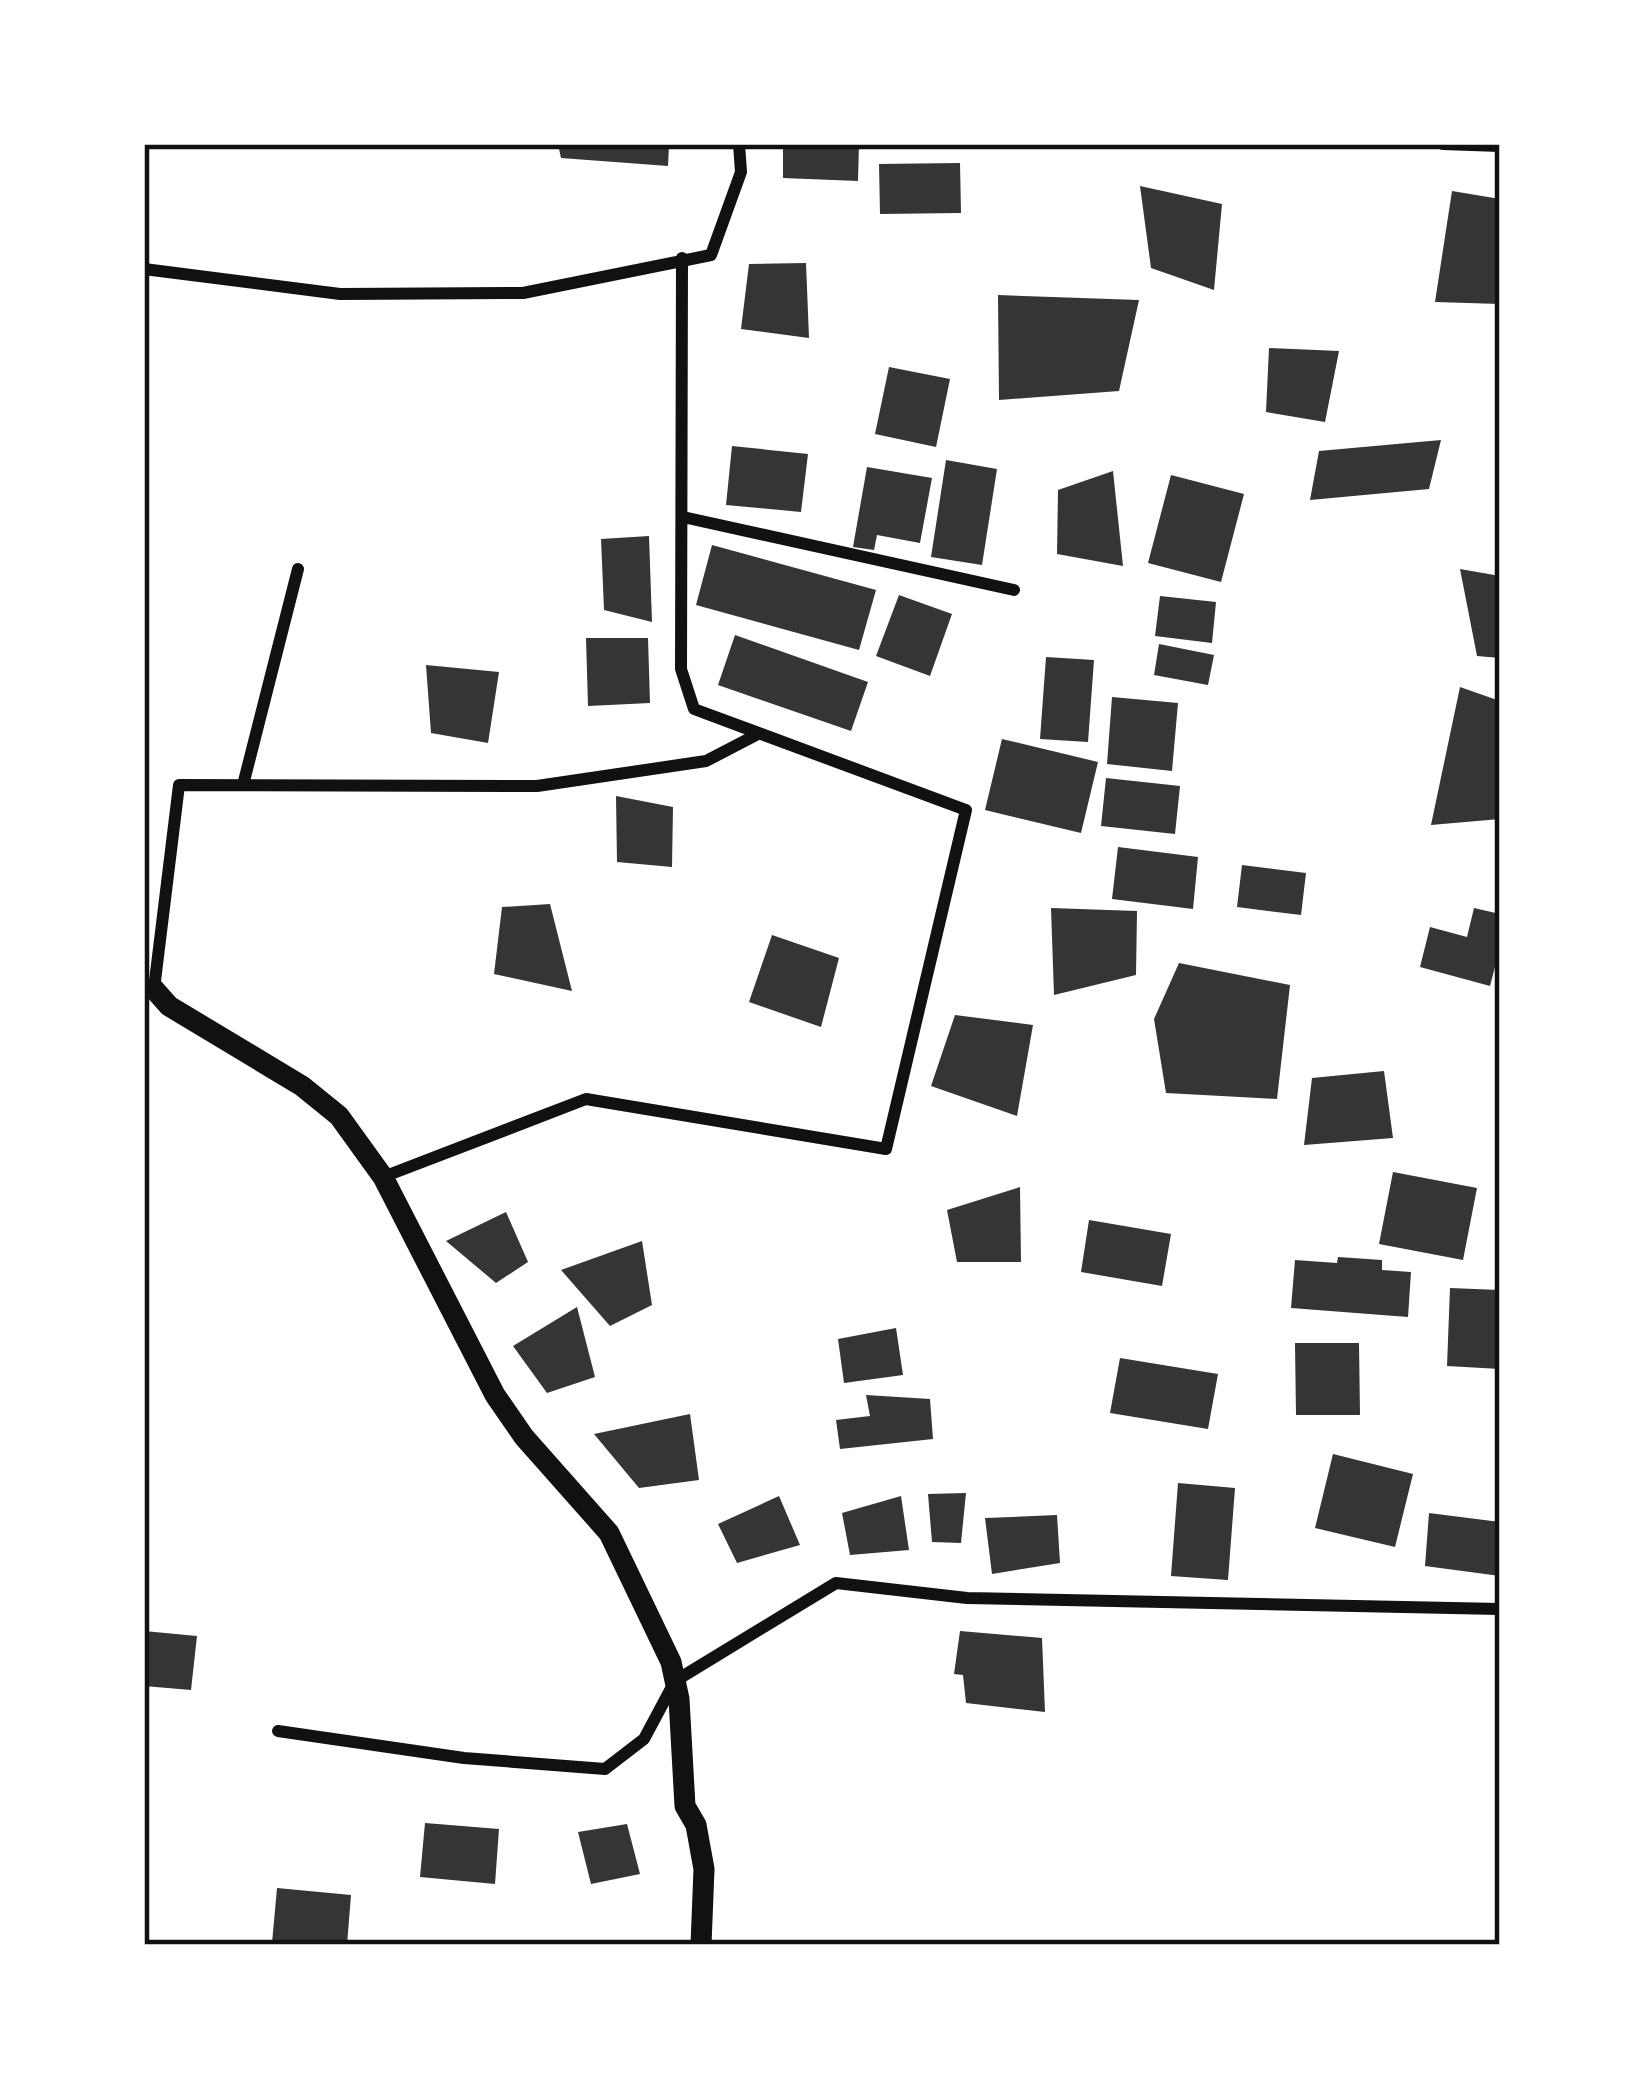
<svg xmlns="http://www.w3.org/2000/svg" width="1644" height="2089" viewBox="0 0 1644 2089" font-family="'Source Sans 3',sans-serif">
  <style>
    .building { fill: #353535 }
    .lines { fill: none; stroke-linecap: round; stroke-linejoin: round }
    .minor { stroke: #111; stroke-width: 12 }
    .tertiary { stroke: #111; stroke-width: 21 }
    .neatline { fill: none; stroke: #111; stroke-width: 4.5 }
  </style>
  <rect width="100%" height="100%" fill="#fff"/>
  <path class="building" d="M 558,144 L 669,144 L 668,166 L 561,158 Z
    M 783,144 L 859,144 L 858,181 L 783,178 Z
    M 960,163 L 961,213 L 880,214 L 879,164 Z
    M 1140,186 L 1222,204 L 1214,290 L 1151,268 Z
    M 1452,191 L 1500,199 L 1500,304 L 1435,302 Z
    M 806,263 L 809,338 L 741,329 L 749,264 Z
    M 998,295 L 1139,300 L 1119,391 L 999,400 Z
    M 1269,348 L 1339,351 L 1325,422 L 1266,412 Z
    M 889,367 L 950,379 L 936,447 L 875,434 Z
    M 1441,440 L 1429,489 L 1310,500 L 1319,451 Z
    M 732,446 L 808,454 L 801,512 L 726,505 Z
    M 946,460 L 997,469 L 982,565 L 931,557 Z
    M 867,467 L 932,478 L 920,543 L 877,535 L 874,550 L 853,547 Z
    M 1113,471 L 1123,566 L 1057,554 L 1058,490 Z
    M 1171,475 L 1244,494 L 1221,582 L 1148,563 Z
    M 649,536 L 652,622 L 604,610 L 601,539 Z
    M 712,545 L 876,590 L 859,650 L 696,605 Z
    M 1460,569 L 1500,576 L 1500,658 L 1477,656 Z
    M 899,595 L 952,614 L 930,676 L 876,656 Z
    M 1160,596 L 1216,602 L 1212,643 L 1155,636 Z
    M 735,635 L 868,682 L 851,731 L 718,685 Z
    M 586,638 L 648,638 L 650,703 L 588,706 Z
    M 1159,644 L 1214,655 L 1208,685 L 1154,675 Z
    M 1046,657 L 1094,660 L 1088,742 L 1040,739 Z
    M 426,665 L 499,672 L 488,743 L 431,733 Z
    M 1460,687 L 1500,701 L 1500,819 L 1431,825 Z
    M 1112,697 L 1178,703 L 1172,771 L 1107,764 Z
    M 1002,739 L 1098,762 L 1081,833 L 985,810 Z
    M 1106,778 L 1180,786 L 1175,834 L 1101,826 Z
    M 616,796 L 673,807 L 672,867 L 617,862 Z
    M 1118,847 L 1198,857 L 1193,909 L 1112,899 Z
    M 1242,865 L 1306,873 L 1301,915 L 1237,907 Z
    M 550,904 L 572,991 L 494,974 L 502,907 Z
    M 1051,908 L 1137,911 L 1136,975 L 1054,995 Z
    M 1474,908 L 1500,914 L 1500,948 L 1490,986 L 1420,967 L 1430,927 L 1467,937 Z
    M 772,935 L 839,958 L 821,1027 L 749,1002 Z
    M 1179,963 L 1290,985 L 1277,1099 L 1166,1093 L 1154,1019 Z
    M 955,1015 L 1033,1025 L 1017,1116 L 931,1086 Z
    M 1384,1071 L 1393,1138 L 1304,1145 L 1312,1078 Z
    M 1393,1172 L 1477,1188 L 1463,1260 L 1379,1244 Z
    M 1020,1187 L 1021,1262 L 957,1262 L 947,1210 Z
    M 506,1212 L 528,1262 L 496,1283 L 446,1241 Z
    M 1089,1220 L 1171,1234 L 1162,1286 L 1081,1272 Z
    M 642,1241 L 652,1305 L 610,1326 L 561,1270 Z
    M 1338,1257 L 1382,1260 L 1382,1270 L 1411,1272 L 1408,1317 L 1291,1308 L 1295,1260 L 1337,1263 Z
    M 1450,1288 L 1500,1290 L 1500,1369 L 1447,1366 Z
    M 577,1307 L 595,1377 L 547,1393 L 513,1346 Z
    M 896,1328 L 903,1375 L 844,1383 L 838,1339 Z
    M 1295,1343 L 1359,1343 L 1360,1415 L 1296,1415 Z
    M 1120,1358 L 1218,1374 L 1208,1429 L 1110,1413 Z
    M 866,1395 L 930,1399 L 933,1439 L 840,1449 L 836,1420 L 870,1416 Z
    M 690,1414 L 699,1480 L 639,1488 L 594,1434 Z
    M 1333,1454 L 1413,1474 L 1395,1547 L 1315,1528 Z
    M 1178,1483 L 1235,1488 L 1228,1580 L 1171,1576 Z
    M 966,1493 L 961,1543 L 932,1542 L 928,1494 Z
    M 779,1496 L 800,1545 L 737,1563 L 718,1524 Z
    M 901,1496 L 909,1550 L 850,1555 L 842,1513 Z
    M 1429,1513 L 1500,1522 L 1500,1576 L 1425,1566 Z
    M 1057,1515 L 1060,1563 L 992,1574 L 985,1518 Z
    M 144,1631 L 197,1636 L 191,1690 L 144,1686 Z
    M 960,1631 L 1042,1638 L 1045,1712 L 966,1703 L 963,1675 L 954,1674 Z
    M 425,1823 L 499,1829 L 495,1884 L 420,1877 Z
    M 627,1824 L 640,1874 L 591,1884 L 578,1832 Z
    M 277,1888 L 351,1895 L 347,1945 L 272,1943 Z"/>
  <g class="lines">
    <path class="minor" d="M 1443,144 L 1500,146
      M 144,269 L 340,294 L 523,293 L 711,255 L 741,172 L 739,144
      M 683,517 L 1014,590
      M 243,785 L 298,569
      M 154,989 L 179,785 L 537,786 L 706,761 L 758,734
      M 383,1177 L 586,1099 L 886,1149 L 966,810 L 694,709 L 681,669 L 682,258
      M 278,1731 L 464,1758 L 605,1769 L 644,1739 L 675,1681 L 836,1583 L 967,1598 L 1500,1609"/>
    <path class="tertiary" d="M 144,989 L 154,989 L 169,1006 L 302,1086 L 339,1116 L 383,1177 L 495,1395 L 524,1437 L 609,1533 L 671,1662 L 679,1699 L 685,1806 L 696,1825 L 704,1869 L 701,1945"/>
  </g>
  <rect width="1644" height="2089" fill="none" stroke="#ffffff" stroke-width="294"/>
  <rect x="147" y="147" width="1350" height="1795" class="neatline"/>
</svg>
